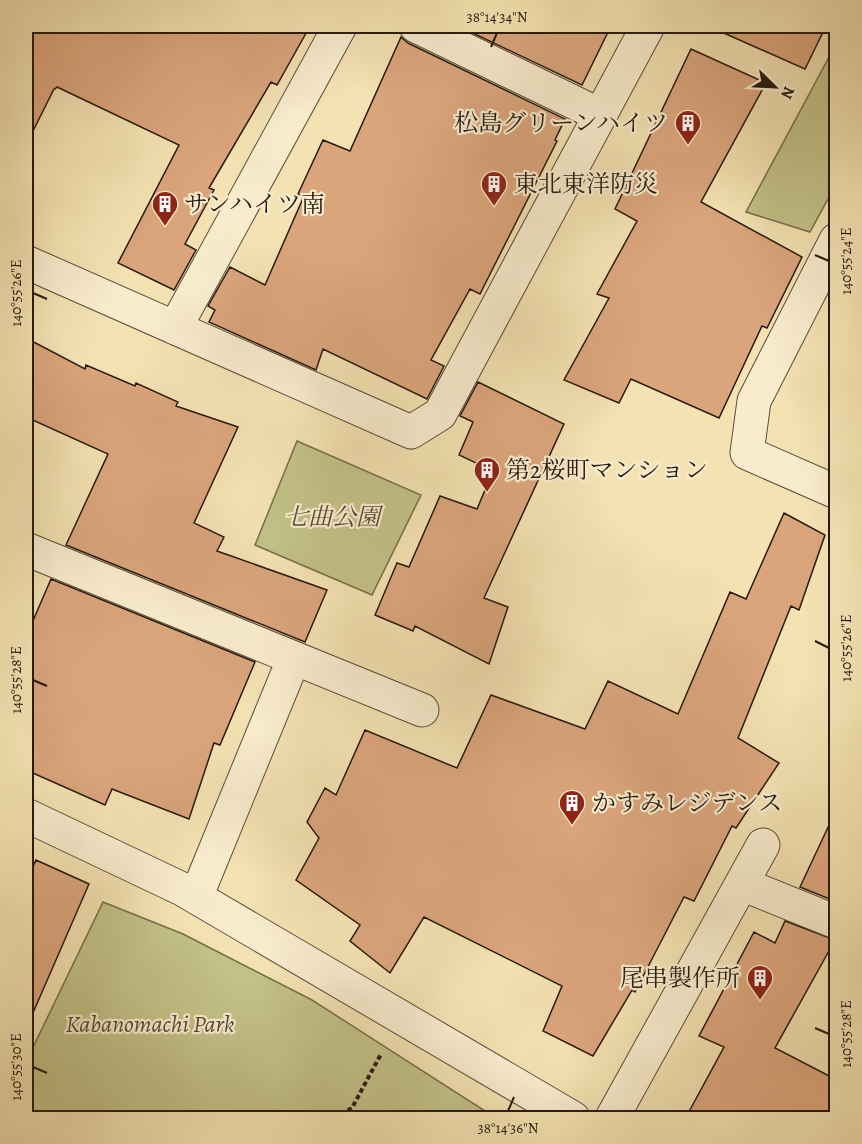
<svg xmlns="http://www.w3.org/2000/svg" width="862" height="1144" viewBox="0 0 862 1144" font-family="Alegreya,'Noto Serif JP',serif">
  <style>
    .green { fill: #c2c187; stroke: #746e4c; stroke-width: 1.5 }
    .building { fill: #dba57c; stroke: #271a11; stroke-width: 1.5 }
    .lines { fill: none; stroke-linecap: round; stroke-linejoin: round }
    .minor-casing { stroke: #5a4c39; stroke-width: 35 }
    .path { stroke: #271a11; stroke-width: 4; stroke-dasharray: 4.5 3; stroke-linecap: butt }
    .minor { stroke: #f8eccd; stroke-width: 33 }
    .ticks { fill: none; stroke: #271a11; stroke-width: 2 }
    .labels { text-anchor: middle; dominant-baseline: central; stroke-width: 4.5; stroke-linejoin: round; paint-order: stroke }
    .poi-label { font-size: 24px; fill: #271a11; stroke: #f8eccd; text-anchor: start }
    .park-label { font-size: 24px; font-style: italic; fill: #564c34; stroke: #f8eccd }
    .neatline { fill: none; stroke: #271a11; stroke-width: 2 }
    .ticks-label { font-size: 15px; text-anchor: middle; fill: #271a11 }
  </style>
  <rect width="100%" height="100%" fill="#f4e2b2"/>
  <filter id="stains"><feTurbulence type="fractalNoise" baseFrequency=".00333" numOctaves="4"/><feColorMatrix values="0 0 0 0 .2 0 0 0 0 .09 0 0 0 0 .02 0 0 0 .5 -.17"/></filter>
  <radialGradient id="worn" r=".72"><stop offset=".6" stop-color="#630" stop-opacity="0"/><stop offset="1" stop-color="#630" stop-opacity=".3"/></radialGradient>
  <path class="green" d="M 836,44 L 836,184 L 810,232 L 746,212 Z
    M 297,441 L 421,495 L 372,595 L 255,545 Z
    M 103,902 L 183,934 L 312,1000 L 496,1118 L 26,1118 L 26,1062 Z"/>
  <path class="building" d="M 26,26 L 310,26 L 277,85 L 271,82 L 209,188 L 214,190 L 185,244 L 196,250 L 174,290 L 118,263 L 179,145 L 57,87 L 55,89 L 54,89 L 26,145 Z
    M 458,26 L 611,26 L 582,85 Z
    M 708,26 L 826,26 L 805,69 Z
    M 401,37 L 408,43 L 565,119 L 555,140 L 557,141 L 480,294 L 470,289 L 431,360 L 444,366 L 427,399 L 323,349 L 316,370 L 209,322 L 215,310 L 208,306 L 230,267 L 265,285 L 304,196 L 298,194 L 323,140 L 350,151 Z
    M 691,49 L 766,83 L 701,202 L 802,257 L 767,328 L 762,326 L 719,418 L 631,379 L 619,403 L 564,380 L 609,298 L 597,294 L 637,221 L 615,209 Z
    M 26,338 L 85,369 L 86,365 L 135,386 L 136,383 L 178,402 L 176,406 L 238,427 L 194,523 L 224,537 L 217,551 L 327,590 L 305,642 L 66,545 L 108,454 L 26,417 Z
    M 478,382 L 564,424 L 484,598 L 508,607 L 489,664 L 415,626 L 413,631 L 375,615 L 397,563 L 409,567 L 440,496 L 477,509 L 493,471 L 459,455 L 473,422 L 460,416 Z
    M 784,513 L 825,535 L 799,610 L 791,606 L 738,738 L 779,763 L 736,828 L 732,826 L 694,901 L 684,897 L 635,992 L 632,990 L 593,1056 L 543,1031 L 562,986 L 424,917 L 390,973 L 350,941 L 360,925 L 296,880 L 319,838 L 307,822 L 325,788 L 336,795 L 365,730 L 457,768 L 491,695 L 585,729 L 608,681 L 678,714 L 730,592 L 746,599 Z
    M 51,579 L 255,662 L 220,745 L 214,743 L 189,819 L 112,789 L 105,805 L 26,770 L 26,637 Z
    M 837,808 L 837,902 L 800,887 Z
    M 36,860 L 89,884 L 26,1029 L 26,882 Z
    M 785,921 L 835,940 L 775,1048 L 837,1080 L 837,1119 L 685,1119 L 724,1047 L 699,1036 L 754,932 L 775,943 Z"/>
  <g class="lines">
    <g class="minor-casing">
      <path id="minor" d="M 416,26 L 600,115
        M 836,240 L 754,401 L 747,453 L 836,492
        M 26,262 L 411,432 L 440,414 L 648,26
        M 175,328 L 340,26
        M 26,549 L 422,710
        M 26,815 L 182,889 L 573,1118
        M 742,884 L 836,922
        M 196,897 L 294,658
        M 612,1118 L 763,845"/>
    </g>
    <path class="path" d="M 319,1118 L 338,1115 L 352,1108 L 381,1054"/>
    <use href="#minor" class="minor"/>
  </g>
  <path class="ticks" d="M 491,47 L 497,33M 815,255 L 829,261M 33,293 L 47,299M 815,641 L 829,648M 33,680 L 47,686M 815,1028 L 829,1034M 33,1067 L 47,1073M 508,1111 L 514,1097"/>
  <defs>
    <g id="building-pin" transform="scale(1.35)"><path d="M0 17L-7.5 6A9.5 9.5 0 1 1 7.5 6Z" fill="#8f2418" stroke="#f8eccd"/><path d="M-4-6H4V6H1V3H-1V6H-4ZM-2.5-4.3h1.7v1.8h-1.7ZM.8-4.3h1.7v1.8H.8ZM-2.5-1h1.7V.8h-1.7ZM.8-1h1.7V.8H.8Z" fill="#fff"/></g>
  </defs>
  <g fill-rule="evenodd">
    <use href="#building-pin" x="688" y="123"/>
    <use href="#building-pin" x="494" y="184"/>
    <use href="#building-pin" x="165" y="204"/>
    <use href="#building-pin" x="487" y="470"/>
    <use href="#building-pin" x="572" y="803"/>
    <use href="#building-pin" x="760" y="978"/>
  </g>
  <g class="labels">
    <g class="poi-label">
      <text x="668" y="123" text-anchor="end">松島グリーンハイツ</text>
      <text x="514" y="184">東北東洋防災</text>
      <text x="184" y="204">サンハイツ南</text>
      <text x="506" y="470">第2桜町マンション</text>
      <text x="592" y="803">かすみレジデンス</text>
      <text x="740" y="978" text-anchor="end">尾串製作所</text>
    </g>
    <g class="park-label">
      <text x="332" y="517">七曲公園</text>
      <text x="150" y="1024">Kabanomachi Park</text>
    </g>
  </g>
  <rect width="862" height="1144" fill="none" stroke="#f4e2b2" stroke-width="66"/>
  <g transform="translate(775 87) rotate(114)" stroke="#f8eccd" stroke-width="4.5" paint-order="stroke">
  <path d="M0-4.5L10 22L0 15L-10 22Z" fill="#271a11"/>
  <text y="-9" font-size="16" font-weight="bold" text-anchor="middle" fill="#271a11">N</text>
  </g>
  <rect x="33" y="33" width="796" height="1078" class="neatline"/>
  <g class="ticks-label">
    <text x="497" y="22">38°14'34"N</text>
    <text transform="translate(846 261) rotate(-90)" y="5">140°55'24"E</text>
    <text transform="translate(16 293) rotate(-90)" y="5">140°55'26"E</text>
    <text transform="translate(846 648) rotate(-90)" y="5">140°55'26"E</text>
    <text transform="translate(16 680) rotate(-90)" y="5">140°55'28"E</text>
    <text transform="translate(846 1034) rotate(-90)" y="5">140°55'28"E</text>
    <text transform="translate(16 1067) rotate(-90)" y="5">140°55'30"E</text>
    <text x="508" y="1133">38°14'36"N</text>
  </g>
  <rect width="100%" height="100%" filter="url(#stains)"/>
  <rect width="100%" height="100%" fill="url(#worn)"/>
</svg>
